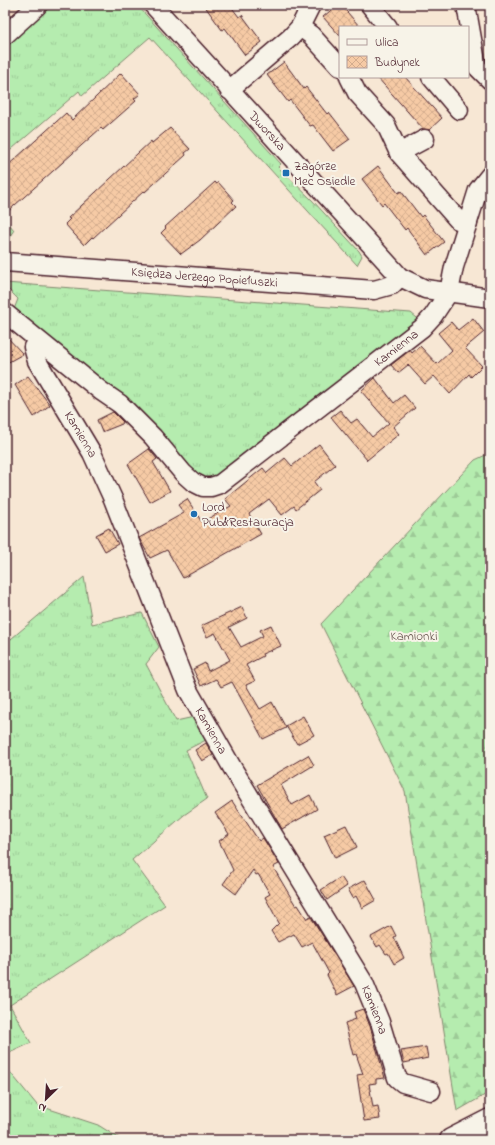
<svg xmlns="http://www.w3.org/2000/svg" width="495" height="1145" viewBox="0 0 495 1145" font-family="'Indie Flower',sans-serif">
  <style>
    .built { fill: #f7dec6 }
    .grass { fill: url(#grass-tufts); stroke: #80866d }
    .forest { fill: url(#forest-firs); stroke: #80866d }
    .building { fill: url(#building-cross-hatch); stroke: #4a1f2b }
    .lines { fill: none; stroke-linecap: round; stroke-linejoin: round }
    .minor-casing { stroke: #4a1f2b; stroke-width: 21 }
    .major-casing { stroke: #4a1f2b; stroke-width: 25 }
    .minor { stroke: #f7f3e8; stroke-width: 18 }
    .major { stroke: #f7f3e8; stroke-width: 22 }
    .poi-dot { fill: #1f6fb2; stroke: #f7f3e8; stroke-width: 1.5 }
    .labels { text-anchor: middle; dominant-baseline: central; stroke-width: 4; stroke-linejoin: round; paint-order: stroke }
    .street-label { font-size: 13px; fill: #4a1f2b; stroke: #f7f3e8 }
    .poi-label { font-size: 13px; fill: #4a1f2b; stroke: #f7f3e8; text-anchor: start }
    .park-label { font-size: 13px; fill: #65524c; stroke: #f7f3e8 }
  </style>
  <defs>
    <pattern id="grass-tufts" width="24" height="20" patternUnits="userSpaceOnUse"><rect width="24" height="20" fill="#b5ecaf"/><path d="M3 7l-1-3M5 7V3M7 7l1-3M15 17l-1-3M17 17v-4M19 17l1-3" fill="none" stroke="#9dca97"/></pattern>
    <pattern id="forest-firs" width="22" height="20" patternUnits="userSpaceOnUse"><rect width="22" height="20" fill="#b5ecaf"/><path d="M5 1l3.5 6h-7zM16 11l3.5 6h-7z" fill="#9dca97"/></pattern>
    <pattern id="building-cross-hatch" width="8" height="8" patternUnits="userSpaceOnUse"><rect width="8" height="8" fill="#f6caa5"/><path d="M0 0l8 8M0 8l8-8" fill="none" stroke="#d4ad8e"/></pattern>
  </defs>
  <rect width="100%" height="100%" fill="#f7e7d4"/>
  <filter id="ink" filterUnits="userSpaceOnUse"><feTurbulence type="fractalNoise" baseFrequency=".025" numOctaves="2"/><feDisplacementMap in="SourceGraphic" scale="8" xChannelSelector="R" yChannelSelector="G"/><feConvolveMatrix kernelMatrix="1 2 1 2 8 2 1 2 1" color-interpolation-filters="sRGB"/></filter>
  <g filter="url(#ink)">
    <path class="built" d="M 5,5 L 26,5 L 5,25 Z"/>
    <path class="grass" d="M 50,5 L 137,5 L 281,164 L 278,167 L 312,200 L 359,251 L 362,256 L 357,265 L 150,37 L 82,96 L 79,91 L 5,155 L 5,46 Z
      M 5,283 L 411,313 L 417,318 L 415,325 L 212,480 L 200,477 L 13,312 L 18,299 L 5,286 Z
      M 84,577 L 92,624 L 142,613 L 159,647 L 146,664 L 176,721 L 194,717 L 206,740 L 186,750 L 207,799 L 184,815 L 132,860 L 165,905 L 10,1005 L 31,1043 L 5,1055 L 5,644 Z
      M 5,1066 L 37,1105 L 98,1125 L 122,1140 L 5,1140 Z"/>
    <path class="forest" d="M 5,219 L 14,230 L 6,242 L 5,242 Z
      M 490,453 L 490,1092 L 457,1111 L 405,791 L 321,624 L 475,460 Z"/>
    <path class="building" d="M 204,5 L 230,5 L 239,17 L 242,15 L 262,42 L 245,55 L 225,28 L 222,30 Z
      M 337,5 L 341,5 L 360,27 L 340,27 L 340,36 L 323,17 Z
      M 284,62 L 304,89 L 306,87 L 327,114 L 329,112 L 350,139 L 333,151 L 313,125 L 310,126 L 290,100 L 288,102 L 267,75 Z
      M 121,73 L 140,94 L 134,99 L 136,101 L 103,130 L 101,128 L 5,214 L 5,168 L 66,113 L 72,120 Z
      M 377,77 L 405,77 L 442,118 L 429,130 L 423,129 Z
      M 170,128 L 190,149 L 185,153 L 186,155 L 145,192 L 144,191 L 93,238 L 92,237 L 84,245 L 65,224 L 70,219 L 68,218 L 151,141 L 152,143 Z
      M 378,166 L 398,193 L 401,191 L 421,217 L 423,215 L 444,242 L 427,255 L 407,228 L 405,230 L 384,203 L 382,205 L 362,179 Z
      M 215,182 L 217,184 L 218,182 L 234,200 L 232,202 L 236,206 L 200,240 L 181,254 L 161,233 L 166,228 L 165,227 Z
      M 473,318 L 484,332 L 465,348 L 482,366 L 471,377 L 469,374 L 450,394 L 434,376 L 425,384 L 408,365 L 398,373 L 391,365 L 410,350 L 412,353 L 420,346 L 437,364 L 452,350 L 438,333 L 451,322 L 458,330 Z
      M 5,335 L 23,354 L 5,364 Z
      M 28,376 L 50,405 L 34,417 L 15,385 Z
      M 375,378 L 394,403 L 404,395 L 415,408 L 393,427 L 399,434 L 367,460 L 331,417 L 340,410 L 351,423 L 357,419 L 372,437 L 389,423 L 361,391 Z
      M 113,412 L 123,422 L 122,424 L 102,432 L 97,420 Z
      M 319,444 L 335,465 L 314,482 L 320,490 L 296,509 L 294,506 L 282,515 L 269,499 L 249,514 L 261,534 L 183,578 L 167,550 L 150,558 L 139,538 L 184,513 L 178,505 L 187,499 L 202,522 L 231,506 L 225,499 L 263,468 L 267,473 L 285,458 L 292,466 Z
      M 149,449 L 157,459 L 153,462 L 170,491 L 150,502 L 128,464 Z
      M 109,528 L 118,544 L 105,551 L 96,535 Z
      M 242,607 L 247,618 L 229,627 L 241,647 L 263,636 L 260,630 L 271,625 L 281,646 L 262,654 L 263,656 L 246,665 L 255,681 L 246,685 L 260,709 L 272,702 L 286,728 L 263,739 L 232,682 L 221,687 L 216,679 L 201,686 L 193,669 L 205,663 L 208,671 L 230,660 L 215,633 L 207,637 L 201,626 Z
      M 303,716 L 314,735 L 297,744 L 286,726 Z
      M 206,743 L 213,755 L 202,761 L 195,750 Z
      M 308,755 L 314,765 L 281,785 L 292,805 L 310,795 L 317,809 L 282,829 L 257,785 Z
      M 232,801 L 259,841 L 263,838 L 279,864 L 273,867 L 296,906 L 298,905 L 307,919 L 311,917 L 354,986 L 337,995 L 327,975 L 329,973 L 312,942 L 302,947 L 294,934 L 278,942 L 271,931 L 279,923 L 265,897 L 270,894 L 258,874 L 256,875 L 253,870 L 236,894 L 223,884 L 233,870 L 219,841 L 229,834 L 215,813 Z
      M 346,825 L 357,847 L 335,858 L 324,835 Z
      M 341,877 L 347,886 L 327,900 L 321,890 Z
      M 365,880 L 376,900 L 362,908 L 356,896 L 353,898 L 348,889 Z
      M 391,926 L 396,936 L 394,937 L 404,958 L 394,964 L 388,953 L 386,954 L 380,945 L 377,947 L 371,937 Z
      M 363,1009 L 370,1026 L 385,1078 L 376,1079 L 376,1083 L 369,1084 L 373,1107 L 378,1106 L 380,1119 L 364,1121 L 357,1075 L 363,1074 L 356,1054 L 353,1055 L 345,1023 L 356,1019 L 354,1012 Z
      M 426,1047 L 428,1058 L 404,1063 L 401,1051 Z"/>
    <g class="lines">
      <g class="minor-casing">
        <g id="minor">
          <path id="s1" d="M 153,5 L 400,277 L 425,289 L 490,298"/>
          <path d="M 370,5 L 388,27"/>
          <path d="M 466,5 L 477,67 L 490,80"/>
          <path d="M 300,27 L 311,35 L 340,67"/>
          <path d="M 5,35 L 38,5"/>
          <path d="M 349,77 L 357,93 L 386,125 L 399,153 L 458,220 L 468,224"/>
          <path d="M 431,77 L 459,110"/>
          <path d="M 229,90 L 291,37 L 300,27 L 311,5"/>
          <path d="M 399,153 L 425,139"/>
          <path id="s2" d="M 5,262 L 374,290 L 392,285 L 400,277"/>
          <path id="s3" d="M 5,313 L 101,391 L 120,404 L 153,437 L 183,473 L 193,482 L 203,487 L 211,487 L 220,484 L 422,328 L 433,316 L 449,292 L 454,267 L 478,190 L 490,175"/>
          <path id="s4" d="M 38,341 L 33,347 L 37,361 L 92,453 L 113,499 L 188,690 L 233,769 L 364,983 L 380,1022 L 397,1078 L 403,1083 L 431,1091"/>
        </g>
      </g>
      <g class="major-casing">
        <path id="major" d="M 451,1140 L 490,1120"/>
      </g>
      <use href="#minor" class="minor"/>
      <use href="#major" class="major"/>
    </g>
  </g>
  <g class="poi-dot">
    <rect x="282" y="169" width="8" height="8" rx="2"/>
    <circle cx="194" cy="514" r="4"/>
  </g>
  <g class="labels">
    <g class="street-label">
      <text stroke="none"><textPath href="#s1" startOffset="170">Dworska</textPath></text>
      <text stroke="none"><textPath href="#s2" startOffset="200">Księdza Jerzego Popiełuszki</textPath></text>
      <text stroke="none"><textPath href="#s3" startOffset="505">Kamienna</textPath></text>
      <text stroke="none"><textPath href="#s4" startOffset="108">Kamienna</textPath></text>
      <text stroke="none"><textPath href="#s4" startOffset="432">Kamienna</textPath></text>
      <text stroke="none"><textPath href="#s4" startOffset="756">Kamienna</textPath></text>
    </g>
    <g class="poi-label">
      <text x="294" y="166">Zagórze<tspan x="294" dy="15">Mec Osiedle</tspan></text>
      <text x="202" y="507">Lord<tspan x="202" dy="15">Pub&amp;Restauracja</tspan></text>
    </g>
    <g class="park-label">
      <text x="414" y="636">Kamionki</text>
    </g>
  </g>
  <rect width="495" height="1145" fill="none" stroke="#f7f3e8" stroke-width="20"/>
  <rect x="10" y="10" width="475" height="1125" fill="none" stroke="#4a1f2b" stroke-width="1.5" filter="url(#ink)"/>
  <rect x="339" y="26" width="130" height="52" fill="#f7f3e8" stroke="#b29e9c"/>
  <rect x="347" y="39" width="20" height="6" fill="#f7f3e8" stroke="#b29e9c"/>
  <text x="375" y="46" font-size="12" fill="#4a1f2b">Ulica</text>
  <rect x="347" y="56" width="20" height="12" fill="url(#building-cross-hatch)" stroke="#b29e9c"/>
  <text x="375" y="66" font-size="12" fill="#4a1f2b">Budynek</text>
  <g transform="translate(46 1099) rotate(205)" stroke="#f7f3e8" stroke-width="3" paint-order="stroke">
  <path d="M0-3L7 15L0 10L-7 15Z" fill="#4a1f2b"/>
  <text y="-6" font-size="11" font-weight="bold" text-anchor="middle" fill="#4a1f2b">N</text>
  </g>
</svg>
